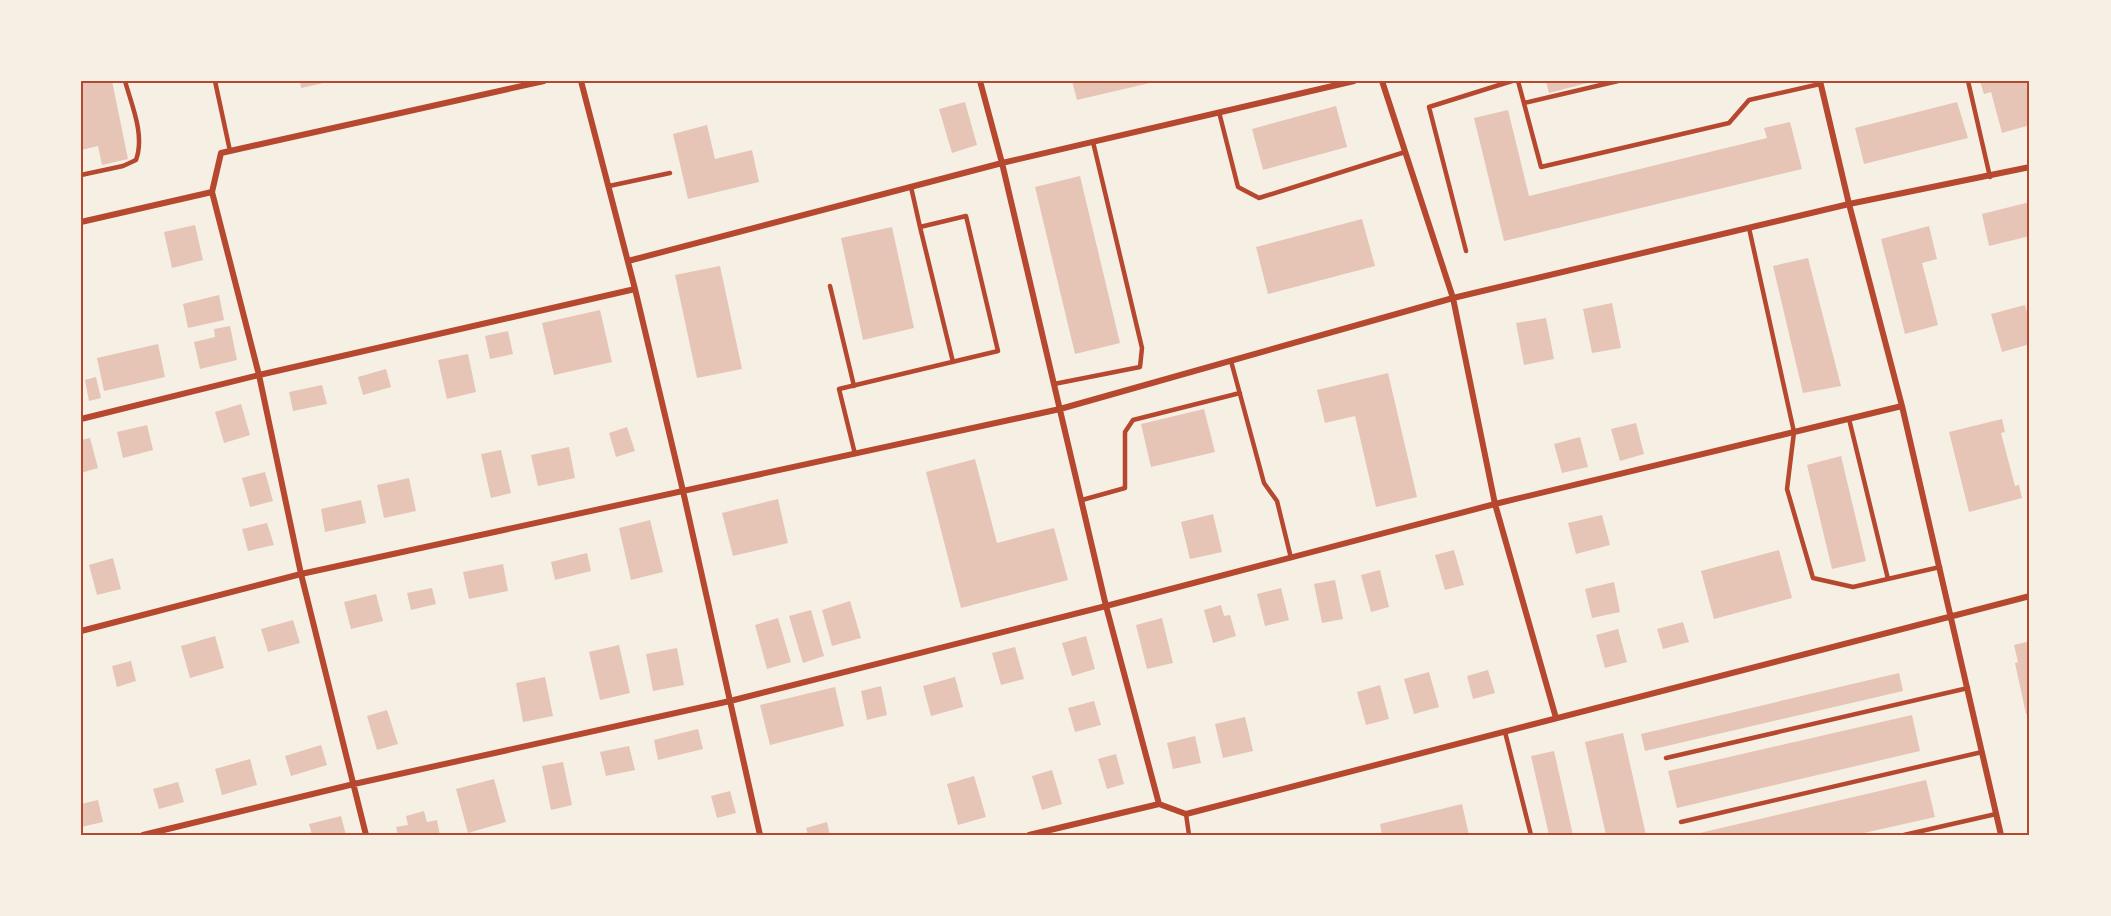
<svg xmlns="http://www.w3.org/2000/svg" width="2111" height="916" viewBox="0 0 2111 916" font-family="Lora,serif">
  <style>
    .building { fill: #e6c5b7 }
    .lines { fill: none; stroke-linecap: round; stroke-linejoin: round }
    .service { stroke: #b5482f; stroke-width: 4.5 }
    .minor { stroke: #b5482f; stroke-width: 6 }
    .neatline { fill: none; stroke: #b5482f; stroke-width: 2 }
  </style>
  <rect width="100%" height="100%" fill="#f6efe4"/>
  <path class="building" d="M 81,81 L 112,81 L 128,159 L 102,165 L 98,146 L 81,150 Z
    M 300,81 L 328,81 L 328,82 L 301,88 Z
    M 1072,81 L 1154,81 L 1154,82 L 1077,100 Z
    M 1546,81 L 1591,81 L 1591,82 L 1549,93 Z
    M 1980,81 L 2030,81 L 2030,125 L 2002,133 L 1991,92 L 1984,94 Z
    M 965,102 L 977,145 L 952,153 L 939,109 Z
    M 1957,102 L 1968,138 L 1864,164 L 1855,128 Z
    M 1336,106 L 1347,147 L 1263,170 L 1252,129 Z
    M 1508,110 L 1529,196 L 1767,138 L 1764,128 L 1790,122 L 1802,169 L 1504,241 L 1474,118 Z
    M 707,125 L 715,159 L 752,150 L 759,182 L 688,199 L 673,134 Z
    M 1080,176 L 1120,343 L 1075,354 L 1035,187 Z
    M 2030,202 L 2030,236 L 1989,246 L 1982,214 Z
    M 1362,219 L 1375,266 L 1268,294 L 1256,247 Z
    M 195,225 L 203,260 L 172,268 L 164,232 Z
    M 1929,226 L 1937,259 L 1922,263 L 1938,325 L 1905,334 L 1881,239 Z
    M 892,227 L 914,328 L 863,340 L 841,238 Z
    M 1808,258 L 1841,386 L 1803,393 L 1773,266 Z
    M 720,266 L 742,369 L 697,378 L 675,275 Z
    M 219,295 L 224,320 L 188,328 L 183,304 Z
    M 1612,303 L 1621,348 L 1592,353 L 1583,309 Z
    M 2025,305 L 2030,323 L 2030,344 L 2002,352 L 1991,314 Z
    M 600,310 L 612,362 L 554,375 L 542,323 Z
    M 1546,318 L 1554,359 L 1524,365 L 1516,323 Z
    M 230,326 L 237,360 L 200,369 L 194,342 L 215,337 L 214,329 Z
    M 508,331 L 513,354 L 490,359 L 485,336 Z
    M 158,344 L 165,377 L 104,391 L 97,358 Z
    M 468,354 L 476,392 L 447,399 L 438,360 Z
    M 386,369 L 391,387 L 363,395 L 358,377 Z
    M 1388,373 L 1417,497 L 1376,507 L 1355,416 L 1325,423 L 1317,390 Z
    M 96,377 L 101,398 L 89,401 L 85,380 Z
    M 322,385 L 327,404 L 293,411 L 289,392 Z
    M 241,404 L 250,435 L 224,443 L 215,412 Z
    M 1204,409 L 1215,452 L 1151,467 L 1141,424 Z
    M 2002,419 L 2005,432 L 2001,433 L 2015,486 L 2019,485 L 2022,498 L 1969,512 L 1949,432 Z
    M 1636,423 L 1644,454 L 1620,461 L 1611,429 Z
    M 147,425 L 153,450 L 123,458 L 117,432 Z
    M 627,427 L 635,451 L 616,457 L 609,433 Z
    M 1580,437 L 1588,467 L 1562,473 L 1554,444 Z
    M 90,438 L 98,468 L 81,473 L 81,440 Z
    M 569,447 L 575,478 L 538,486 L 531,455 Z
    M 501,450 L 511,493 L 491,498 L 481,454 Z
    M 1841,456 L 1866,561 L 1832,569 L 1807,465 Z
    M 975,459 L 997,543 L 1054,528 L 1068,580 L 961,608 L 926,472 Z
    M 265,472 L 273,501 L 250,507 L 242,478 Z
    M 409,478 L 416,511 L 384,518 L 377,485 Z
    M 778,499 L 788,543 L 733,556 L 722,513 Z
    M 361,500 L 366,523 L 325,532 L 321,509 Z
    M 1213,514 L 1222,552 L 1190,559 L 1181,522 Z
    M 1602,515 L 1610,545 L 1576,554 L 1568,523 Z
    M 650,520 L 663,572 L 631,580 L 619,528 Z
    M 267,523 L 274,545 L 248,551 L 242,529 Z
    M 1454,550 L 1464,585 L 1445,590 L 1435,555 Z
    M 1779,550 L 1792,598 L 1714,619 L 1701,571 Z
    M 587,553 L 591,571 L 555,580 L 551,562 Z
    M 113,558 L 121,589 L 97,595 L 89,565 Z
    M 503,564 L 508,591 L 469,599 L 463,572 Z
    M 1380,570 L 1389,607 L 1371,612 L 1361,575 Z
    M 1335,580 L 1343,619 L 1322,623 L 1314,584 Z
    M 1614,582 L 1620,612 L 1592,618 L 1585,589 Z
    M 432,588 L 436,604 L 411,610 L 407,593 Z
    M 1281,588 L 1289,620 L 1265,626 L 1257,594 Z
    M 376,594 L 383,621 L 351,629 L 344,602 Z
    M 850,601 L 861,638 L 832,646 L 822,610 Z
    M 1221,605 L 1224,616 L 1230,615 L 1236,636 L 1213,643 L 1204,610 Z
    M 811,610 L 824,656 L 803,663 L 789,616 Z
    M 778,618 L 791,662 L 767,669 L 755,625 Z
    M 1162,618 L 1173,663 L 1147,669 L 1136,625 Z
    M 293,620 L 300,643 L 268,652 L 261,629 Z
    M 1683,622 L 1689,642 L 1663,649 L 1657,629 Z
    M 1618,629 L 1627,662 L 1605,668 L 1596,635 Z
    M 215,636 L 224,668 L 190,678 L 181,646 Z
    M 1086,636 L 1095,669 L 1072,676 L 1062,643 Z
    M 2030,641 L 2030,714 L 2026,714 L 2015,663 L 2018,662 L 2014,645 Z
    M 619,645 L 630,693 L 600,700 L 589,652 Z
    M 1015,647 L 1024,679 L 1001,685 L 992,653 Z
    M 677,648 L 684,685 L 653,691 L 646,654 Z
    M 131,661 L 136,681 L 117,687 L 112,666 Z
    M 1488,670 L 1495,693 L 1473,699 L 1467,676 Z
    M 1429,672 L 1439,707 L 1414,714 L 1404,679 Z
    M 1899,673 L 1903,691 L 1645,751 L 1641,734 Z
    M 545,677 L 553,716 L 523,722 L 516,683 Z
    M 955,677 L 963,707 L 931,716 L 923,686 Z
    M 1380,685 L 1389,719 L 1366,725 L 1357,692 Z
    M 881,686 L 887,715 L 867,720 L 861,691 Z
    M 835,687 L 844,726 L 770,745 L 760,705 Z
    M 1094,701 L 1101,725 L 1075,732 L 1068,708 Z
    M 387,710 L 398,744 L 377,750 L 367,716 Z
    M 1912,715 L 1920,751 L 1677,808 L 1668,771 Z
    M 1245,717 L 1253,751 L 1223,758 L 1215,724 Z
    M 698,729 L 703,749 L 658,760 L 654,740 Z
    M 1623,733 L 1646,835 L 1606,835 L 1585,742 Z
    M 1195,736 L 1201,763 L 1173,769 L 1167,743 Z
    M 321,745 L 327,765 L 291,776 L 285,756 Z
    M 629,746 L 635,770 L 606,776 L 600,752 Z
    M 1554,751 L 1573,835 L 1549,835 L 1531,756 Z
    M 1116,754 L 1124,784 L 1107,789 L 1098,759 Z
    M 250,759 L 257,785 L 222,795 L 215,769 Z
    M 563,762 L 572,805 L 551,810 L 542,766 Z
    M 1052,770 L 1062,804 L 1042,810 L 1032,776 Z
    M 974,776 L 986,817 L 958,825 L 947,784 Z
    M 494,779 L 506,822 L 468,833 L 456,789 Z
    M 1926,780 L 1935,817 L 1855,835 L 1691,835 Z
    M 178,782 L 184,802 L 159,809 L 153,789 Z
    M 730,791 L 736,813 L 717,818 L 711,796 Z
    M 98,800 L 103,822 L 81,827 L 81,804 Z
    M 1462,804 L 1469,835 L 1382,835 L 1380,824 Z
    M 424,811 L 427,822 L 437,820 L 440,835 L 398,835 L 396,827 L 408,825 L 406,816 Z
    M 341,816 L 346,835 L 312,835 L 309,824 Z
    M 827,822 L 830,835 L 808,835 L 806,828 Z"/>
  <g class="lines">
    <path class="service" d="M 215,81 L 230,151
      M 1518,81 L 1541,167 L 1729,123 L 1749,100 L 1820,84
      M 1968,81 L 1990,177
      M 1524,103 L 1618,81
      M 1219,112 L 1238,187 L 1259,198 L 1405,152
      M 81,175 L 123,166 L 136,160 C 145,135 132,106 125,81
      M 609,186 L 670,173
      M 920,227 L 953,362
      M 1749,228 L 1794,432 L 1787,489 L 1813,578 L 1853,587 L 1940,567
      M 1466,251 L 1429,107 L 1512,81
      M 830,286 L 854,386
      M 1231,361 L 1264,483 L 1277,501 L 1291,558
      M 1054,384 L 1140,367 L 1142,348 L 1093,142
      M 1849,419 L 1888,579
      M 855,454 L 839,389 L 998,351 L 966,216 L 920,227 L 911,187
      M 1082,500 L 1125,488 L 1125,432 L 1133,420 L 1240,393
      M 1505,732 L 1531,835
      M 1666,758 L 1968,688
      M 1186,814 L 1189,835
      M 1681,822 L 1982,752
      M 1904,835 L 1996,814"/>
    <path class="minor" d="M 581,81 L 635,289 L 683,491 L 760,835
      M 980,81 L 1002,163 L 1106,606 L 1159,804
      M 1382,81 L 1453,298 L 1495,504 L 1556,718
      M 1820,81 L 1849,204 L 1902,406 L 2001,835
      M 212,192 L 259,375 L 301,574 L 366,835
      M 81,222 L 212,192 L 221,153 L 544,81
      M 628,261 L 1002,163 L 1354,81
      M 81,419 L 259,375 L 635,289
      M 81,631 L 301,574 L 1060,409 L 1453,298 L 1849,204 L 2030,167
      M 143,835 L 354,784 L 730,701 L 1106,606 L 1495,504 L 1902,406
      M 1029,835 L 1159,804 L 1186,814 L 2030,596"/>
  </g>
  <rect width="2111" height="916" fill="none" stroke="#f6efe4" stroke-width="165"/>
  <rect x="82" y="82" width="1946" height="752" class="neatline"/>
</svg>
